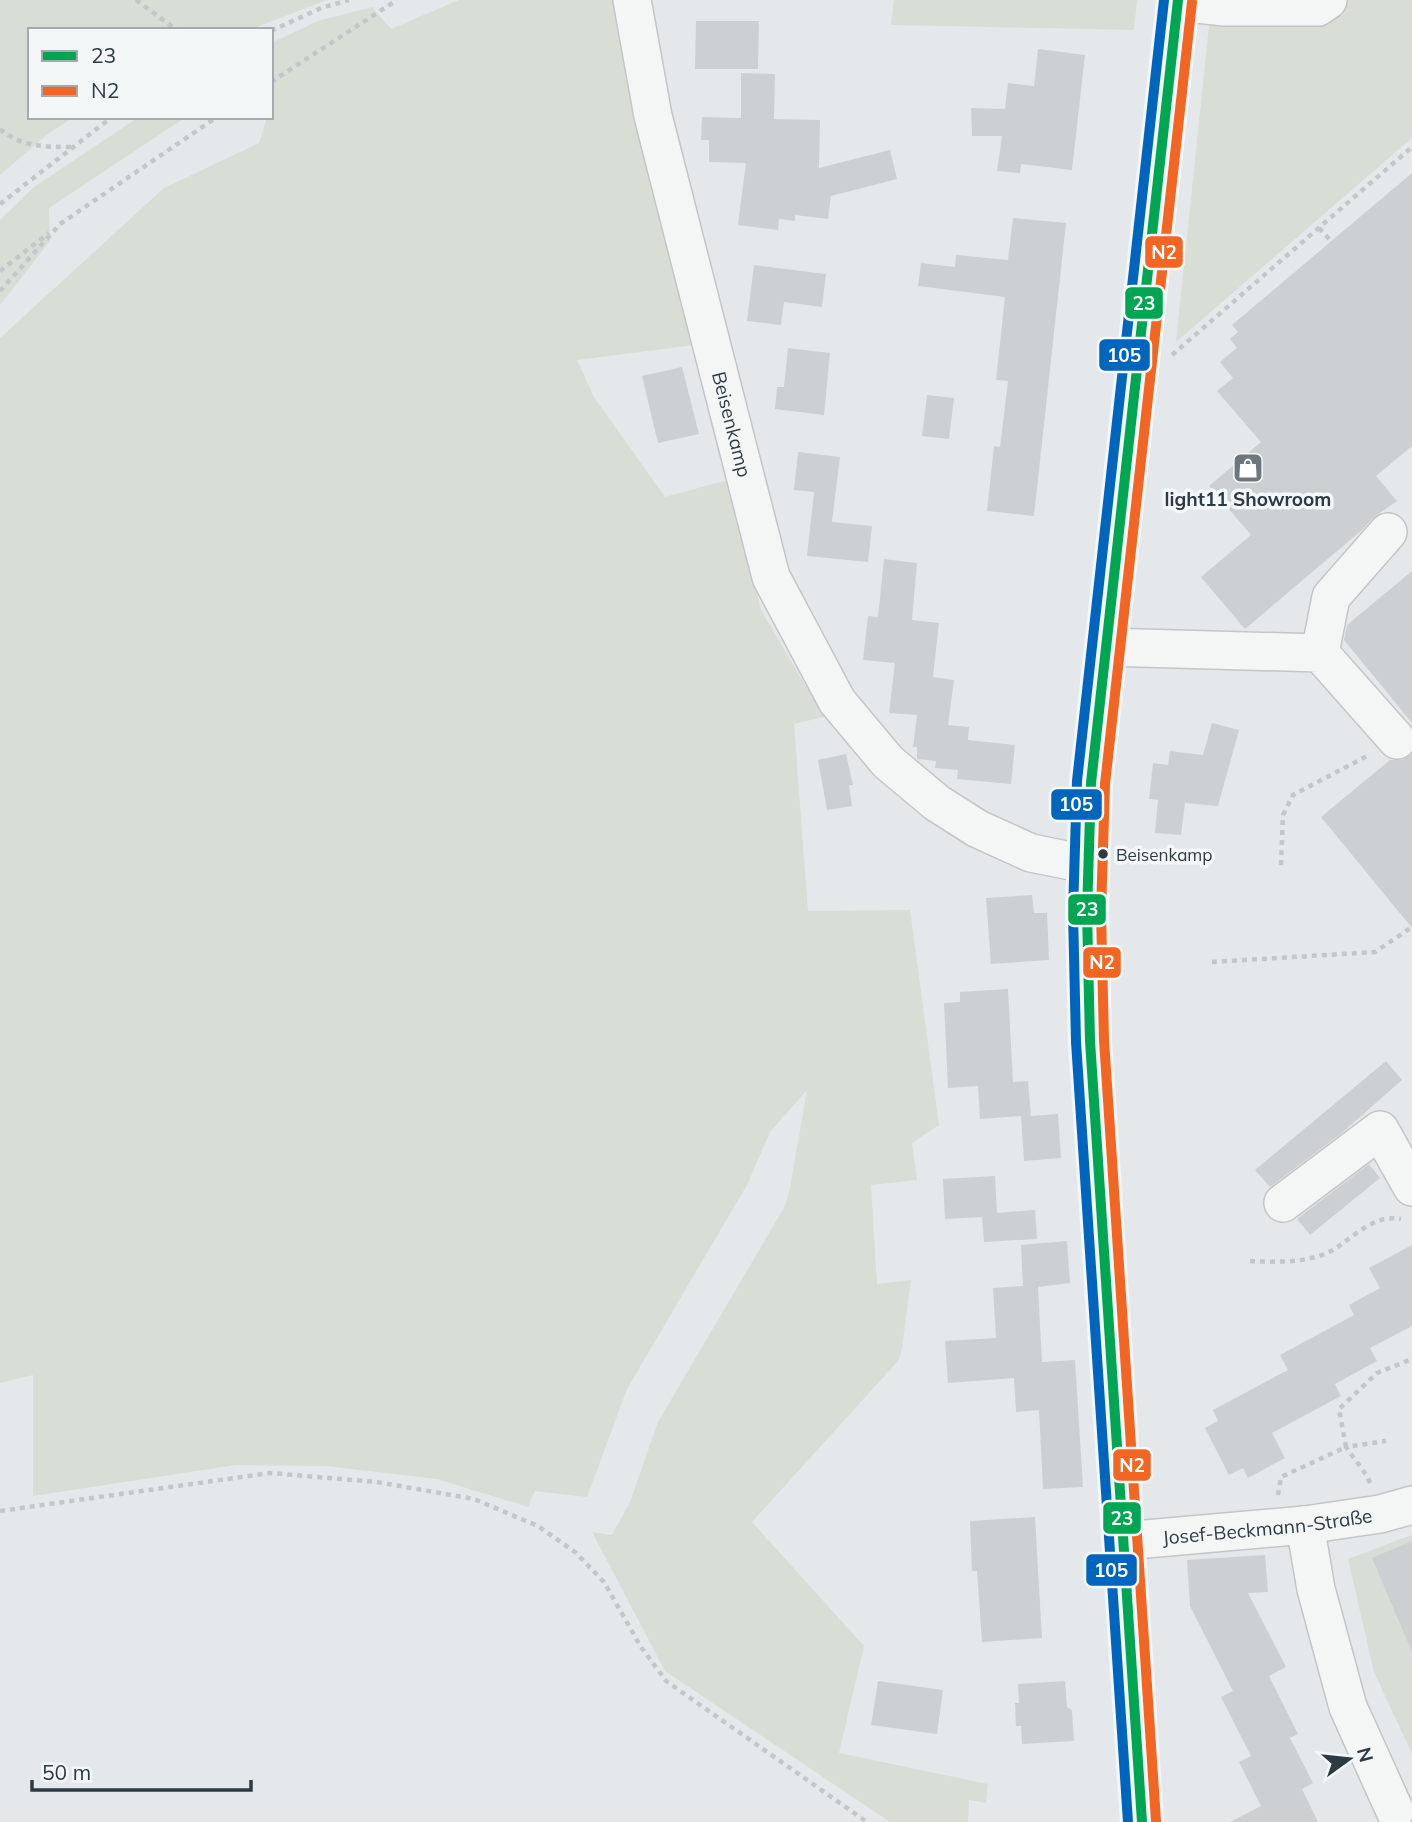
<svg xmlns="http://www.w3.org/2000/svg" width="1412" height="1822" viewBox="0 0 1412 1822" font-family="Mulish,sans-serif">
  <style>
    .green { fill: #d8ddd6 }
    .building { fill: #cdd0d2 }
    .lines { fill: none; stroke-linecap: round; stroke-linejoin: round }
    .minor-casing { stroke: #c3c6c8; stroke-width: 40 }
    .path { stroke: #c4c7c9; stroke-width: 4.5; stroke-dasharray: 5 5; stroke-linecap: butt }
    .minor { stroke: #f4f6f6; stroke-width: 37 }
    .bus-1-casing { stroke: #f3f7f8; stroke-width: 16 }
    .bus-2-casing { stroke: #f3f7f8; stroke-width: 16 }
    .bus-3-casing { stroke: #f3f7f8; stroke-width: 16 }
    .bus-1 { stroke: #00a651; stroke-width: 10 }
    .bus-2 { stroke: #f26522; stroke-width: 10 }
    .bus-3 { stroke: #0065bd; stroke-width: 10 }
    .bus-dot { fill: #2c3a43; stroke: #f3f7f8; stroke-width: 2.5 }
    .labels { text-anchor: middle; dominant-baseline: central; stroke-width: 7; stroke-linejoin: round; paint-order: stroke }
    .bus-label { font-size: 17px; fill: #2c3a43; stroke: #f3f7f8; text-anchor: start }
    .street-label { font-size: 19px; fill: #2c3a43; stroke: #f3f7f8 }
    .poi-label { font-size: 19px; font-weight: bold; fill: #2c3a43; stroke: #f3f7f8 }
    .line-badge { stroke: #f3f7f8; stroke-width: 2.5 }
    .badge-label { font-size: 19px; text-anchor: middle; font-weight: bold; fill: #fff }
  </style>
  <rect width="100%" height="100%" fill="#e5e8ea"/>
  <path class="green" d="M 0,0 L 327,0 L 249,30 L 30,30 L 30,117 L 74,117 L 49,133 L 0,175 Z
    M 459,0 L 620,0 L 695,345 L 577,360 L 594,397 L 665,497 L 728,480 L 761,610 L 804,683 L 828,716 L 794,724 L 808,911 L 910,910 L 939,1125 L 912,1143 L 917,1180 L 871,1185 L 877,1284 L 911,1280 L 902,1348 L 899,1360 L 752,1522 L 864,1646 L 839,1753 L 988,1784 L 986,1803 L 969,1800 L 968,1822 L 890,1822 L 665,1671 L 592,1532 L 612,1535 L 630,1502 L 658,1422 L 785,1206 L 790,1188 L 807,1090 L 770,1132 L 747,1185 L 627,1389 L 587,1497 L 535,1491 L 528,1507 L 437,1479 L 326,1466 L 236,1465 L 33,1496 L 33,1375 L 0,1383 L 0,338 L 164,188 L 259,143 L 267,117 L 271,117 L 271,43 L 318,21 L 372,7 L 391,29 Z
    M 894,0 L 1137,0 L 1134,30 L 891,25 Z
    M 1341,0 L 1412,0 L 1412,138 L 1176,342 L 1210,16 Z
    M 139,117 L 186,117 L 49,208 L 50,241 L 0,305 L 0,220 L 34,187 Z
    M 1412,1535 L 1412,1754 L 1374,1672 L 1348,1559 Z"/>
  <path class="building" d="M 696,21 L 759,21 L 758,69 L 695,69 Z
    M 1038,49 L 1085,55 L 1072,170 L 1021,164 L 1020,173 L 997,171 L 1002,136 L 972,136 L 971,108 L 1005,109 L 1008,83 L 1034,86 Z
    M 741,73 L 775,74 L 774,119 L 820,120 L 819,168 L 890,150 L 897,179 L 831,196 L 828,219 L 795,215 L 795,221 L 779,219 L 778,230 L 738,225 L 746,163 L 709,162 L 709,140 L 701,140 L 702,117 L 741,118 Z
    M 1412,173 L 1412,446 L 1376,476 L 1397,501 L 1373,518 L 1362,530 L 1245,629 L 1201,577 L 1251,535 L 1209,486 L 1261,442 L 1217,391 L 1233,378 L 1220,362 L 1237,348 L 1230,339 L 1238,332 L 1232,325 Z
    M 1013,218 L 1066,223 L 1034,516 L 987,511 L 994,446 L 1000,447 L 1008,381 L 996,380 L 1005,297 L 918,286 L 921,263 L 955,267 L 956,255 L 1008,260 Z
    M 754,265 L 826,274 L 822,307 L 784,302 L 781,325 L 747,321 Z
    M 788,348 L 830,353 L 824,415 L 775,409 L 777,387 L 784,387 Z
    M 682,367 L 699,434 L 658,443 L 642,376 Z
    M 927,395 L 954,398 L 949,439 L 922,436 Z
    M 798,452 L 840,457 L 832,522 L 872,526 L 868,562 L 807,556 L 814,492 L 794,490 Z
    M 884,559 L 917,563 L 912,620 L 939,623 L 933,677 L 954,680 L 948,725 L 969,727 L 968,740 L 1015,745 L 1011,784 L 957,779 L 958,770 L 935,768 L 936,761 L 917,759 L 917,747 L 913,747 L 917,715 L 889,713 L 895,663 L 863,660 L 868,616 L 878,617 Z
    M 1412,571 L 1412,723 L 1344,640 L 1347,625 Z
    M 1212,723 L 1239,730 L 1218,806 L 1185,803 L 1181,835 L 1155,833 L 1158,800 L 1149,799 L 1153,763 L 1168,765 L 1170,751 L 1203,755 Z
    M 846,754 L 853,785 L 849,785 L 852,806 L 827,810 L 818,760 Z
    M 1412,754 L 1412,928 L 1321,817 L 1390,760 L 1402,760 Z
    M 1032,895 L 1034,913 L 1047,913 L 1049,960 L 991,964 L 986,898 Z
    M 1008,989 L 1013,1082 L 1028,1081 L 1031,1116 L 1058,1114 L 1061,1158 L 1024,1161 L 1021,1116 L 980,1119 L 978,1086 L 948,1088 L 944,1003 L 960,1002 L 960,992 Z
    M 1386,1061 L 1402,1080 L 1343,1132 L 1270,1187 L 1255,1170 Z
    M 1369,1164 L 1380,1178 L 1310,1235 L 1297,1219 Z
    M 995,1176 L 997,1213 L 1035,1210 L 1037,1239 L 984,1242 L 982,1217 L 945,1219 L 943,1179 Z
    M 1067,1241 L 1070,1283 L 1038,1287 L 1042,1362 L 1075,1360 L 1083,1487 L 1043,1489 L 1039,1410 L 1016,1412 L 1014,1378 L 948,1383 L 945,1341 L 996,1338 L 993,1288 L 1023,1286 L 1021,1245 Z
    M 1412,1245 L 1412,1326 L 1370,1348 L 1377,1361 L 1335,1384 L 1341,1396 L 1272,1433 L 1285,1458 L 1248,1478 L 1243,1468 L 1229,1475 L 1205,1428 L 1218,1421 L 1213,1410 L 1288,1370 L 1280,1355 L 1354,1315 L 1349,1305 L 1380,1288 L 1369,1268 Z
    M 1035,1517 L 1042,1638 L 982,1642 L 977,1571 L 972,1571 L 970,1521 Z
    M 1412,1541 L 1412,1652 L 1372,1558 Z
    M 1265,1555 L 1268,1592 L 1248,1593 L 1286,1667 L 1269,1676 L 1298,1734 L 1290,1738 L 1313,1783 L 1302,1789 L 1318,1822 L 1230,1822 L 1261,1806 L 1239,1762 L 1251,1756 L 1221,1697 L 1233,1691 L 1190,1606 L 1187,1560 Z
    M 878,1681 L 943,1690 L 937,1734 L 871,1725 Z
    M 1065,1681 L 1067,1707 L 1072,1710 L 1074,1741 L 1022,1744 L 1021,1726 L 1016,1726 L 1015,1703 L 1019,1703 L 1018,1684 Z"/>
  <g class="lines">
    <g class="minor-casing">
      <g id="minor">
        <path id="s1" d="M 632,0 L 653,116 L 771,577 L 837,701 L 888,762 L 937,803 L 978,829 L 1031,853 L 1086,864"/>
        <path d="M 1178,2 L 1225,7 L 1318,7 L 1328,0"/>
        <path d="M 1106,647 L 1320,653 L 1397,740"/>
        <path d="M 1320,653 L 1331,597 L 1388,532"/>
        <path d="M 1283,1203 L 1380,1130 L 1412,1187"/>
        <path d="M 1305,1525 L 1316,1589 L 1348,1707 L 1395,1811"/>
        <path id="s2" d="M 1123,1541 L 1305,1525 L 1380,1514 L 1412,1505"/>
        <path d="M 1142,1822 L 1090,1041 C 1086,954 1085,870 1091,783 L 1178,0"/>
      </g>
    </g>
    <path class="path" d="M 136,0 L 171,26 L 181,30
      M 271,31 L 321,8 L 349,0
      M 271,82 L 397,0
      M 0,129 C 21,147 45,147 72,147
      M 0,204 L 112,117
      M 1319,228 L 1331,241
      M 0,271 L 49,233
      M 0,291 L 60,224 L 217,117
      M 1172,355 L 1412,147
      M 1281,865 L 1283,815 L 1293,795 L 1367,756
      M 1212,962 L 1375,952 L 1412,927
      M 1250,1261 C 1274,1262 1299,1263 1322,1255 C 1347,1247 1368,1213 1401,1219
      M 1370,1483 L 1367,1476 L 1346,1447 L 1386,1441
      M 1278,1495 L 1281,1477 L 1346,1447 L 1339,1409 L 1377,1373 L 1412,1359
      M 0,1511 L 270,1473 L 377,1482 L 474,1499 L 538,1526 L 575,1552 L 604,1582 L 641,1647 L 666,1681 L 867,1822"/>
    <use href="#minor" class="minor"/>
    <g class="bus-1-casing">
      <path id="bus-1" d="M 1142,1822 L 1090,1041 L 1087,912 L 1091,783 L 1178,0"/>
    </g>
    <g class="bus-2-casing">
      <path id="bus-2" d="M 1156,1821 L 1104,1040 L 1101,912 L 1105,784 L 1192,2"/>
    </g>
    <g class="bus-3-casing">
      <path id="bus-3" d="M 1128,1822 L 1076,1042 L 1073,912 L 1077,781 L 1164,0"/>
    </g>
    <use href="#bus-1" class="bus-1"/>
    <use href="#bus-2" class="bus-2"/>
    <use href="#bus-3" class="bus-3"/>
  </g>
  <defs>
    <g id="shop-square" transform="scale(1.575)"><rect x="-9" y="-9" width="18" height="18" rx="4" fill="#6d777d" stroke="#f3f7f8"/><path d="M-5-2.5h2.3a2.7 3.5 0 0 1 5.4 0H5L5.5 6h-11ZM-1.5-2.5h3a1.5 2.3 0 0 0-3 0Z" fill="#fff"/></g>
  </defs>
  <g fill-rule="evenodd">
    <use href="#shop-square" x="1248" y="468"/>
  </g>
  <circle class="bus-dot" cx="1103" cy="854" r="6"/>
  <g class="labels">
    <g class="bus-label">
      <text x="1116" y="854">Beisenkamp</text>
    </g>
    <g class="street-label">
      <text stroke="none"><textPath href="#s1" startOffset="436">Beisenkamp</textPath></text>
      <text stroke="none"><textPath href="#s2" startOffset="145">Josef-Beckmann-Straße</textPath></text>
    </g>
    <g class="poi-label">
      <text x="1248" y="499">light11 Showroom</text>
    </g>
  </g>
  <g class="line-badge">
    <rect x="1144" y="235" width="40" height="34" rx="7" fill="#f26522"/>
    <rect x="1124" y="286" width="40" height="34" rx="7" fill="#00a651"/>
    <rect x="1098" y="338" width="53" height="34" rx="7" fill="#0065bd"/>
    <rect x="1050" y="788" width="53" height="33" rx="7" fill="#0065bd"/>
    <rect x="1067" y="893" width="40" height="33" rx="7" fill="#00a651"/>
    <rect x="1082" y="946" width="40" height="33" rx="7" fill="#f26522"/>
    <rect x="1112" y="1448" width="40" height="34" rx="7" fill="#f26522"/>
    <rect x="1102" y="1501" width="40" height="34" rx="7" fill="#00a651"/>
    <rect x="1085" y="1553" width="53" height="34" rx="7" fill="#0065bd"/>
  </g>
  <g class="badge-label">
    <text x="1164" y="259">N2</text>
    <text x="1144" y="310">23</text>
    <text x="1124" y="362">105</text>
    <text x="1076" y="811">105</text>
    <text x="1087" y="916">23</text>
    <text x="1102" y="969">N2</text>
    <text x="1132" y="1472">N2</text>
    <text x="1122" y="1525">23</text>
    <text x="1111" y="1577">105</text>
  </g>
  <rect x="28" y="28" width="245" height="91" fill="#f3f7f8" stroke="#a3abb0" stroke-width="2"/>
  <rect x="42" y="51" width="35" height="10" fill="#00a651" stroke="#a3abb0" stroke-width="2"/>
  <text x="91" y="63" font-size="21" fill="#2c3a43">23</text>
  <rect x="42" y="86" width="35" height="10" fill="#f26522" stroke="#a3abb0" stroke-width="2"/>
  <text x="91" y="98" font-size="21" fill="#2c3a43">N2</text>
  <g transform="translate(1349 1759) rotate(75)" stroke="#f3f7f8" stroke-width="5" paint-order="stroke">
  <path d="M0-5L12 26L0 18L-12 26Z" fill="#2c3a43"/>
  <text y="-10" font-size="19" font-weight="bold" text-anchor="middle" fill="#2c3a43">N</text>
  </g>
  <path d="M32 1780v10h219v-10" fill="none" stroke="#2c3a43" stroke-width="3.5"/>
  <text x="42" y="1780" font-size="21" fill="#2c3a43" stroke="#f3f7f8" stroke-width="5" paint-order="stroke">50 m</text>
</svg>
